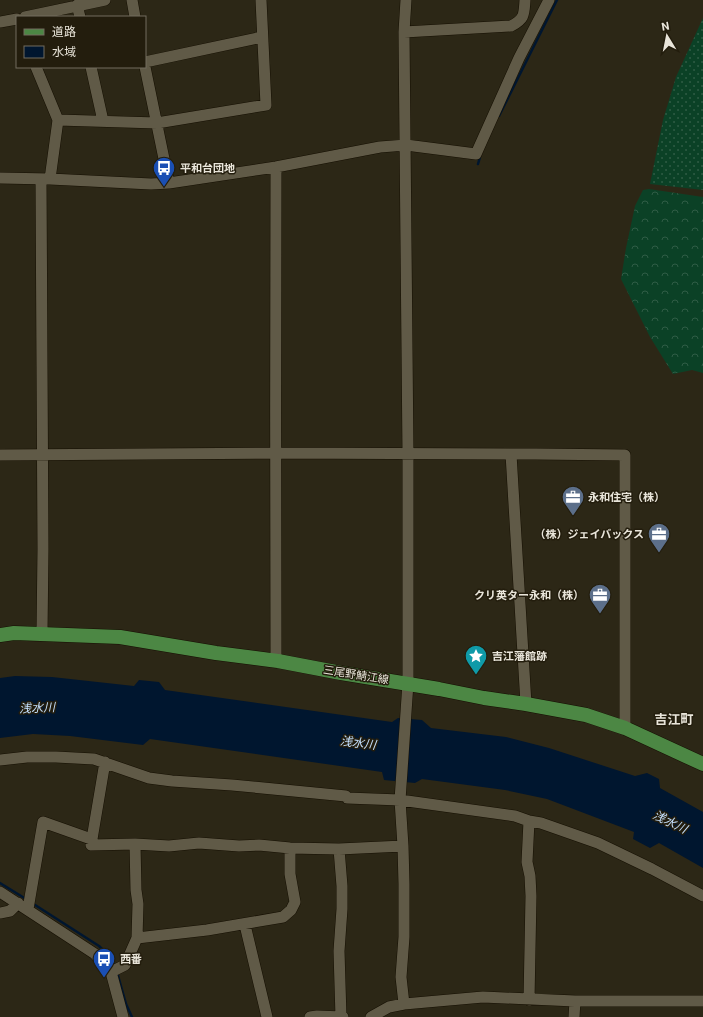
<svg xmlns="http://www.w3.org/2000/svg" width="703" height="1017" viewBox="0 0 703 1017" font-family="Roboto,'Noto Sans JP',sans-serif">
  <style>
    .forest { fill: url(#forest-crowns) }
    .garden { fill: url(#garden-dots) }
    .water { fill: #00162f }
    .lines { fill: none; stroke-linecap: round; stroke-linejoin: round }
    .stream { stroke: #00162f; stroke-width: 2.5 }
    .minor-casing { stroke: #150f02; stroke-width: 12 }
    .major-casing { stroke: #150f02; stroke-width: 15 }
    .minor { stroke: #605a47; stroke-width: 11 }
    .major { stroke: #4c8744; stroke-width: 14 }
    .labels { text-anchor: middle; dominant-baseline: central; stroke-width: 3; stroke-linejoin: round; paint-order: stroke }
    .poi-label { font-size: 11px; font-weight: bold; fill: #e9e5da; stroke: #231d0d; text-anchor: start }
    .street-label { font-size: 11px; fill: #e9e5da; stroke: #231d0d }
    .water-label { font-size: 12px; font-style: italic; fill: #c3dffd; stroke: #231d0d }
    .quarter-label { font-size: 13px; font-weight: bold; fill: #e9e5da; stroke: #231d0d }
  </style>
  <defs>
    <pattern id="forest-crowns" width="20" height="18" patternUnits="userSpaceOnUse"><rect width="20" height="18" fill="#0b4126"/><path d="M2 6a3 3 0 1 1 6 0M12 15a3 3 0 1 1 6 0" fill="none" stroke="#2f5c45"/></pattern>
    <pattern id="garden-dots" width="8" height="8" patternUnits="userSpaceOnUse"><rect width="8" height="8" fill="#0b4126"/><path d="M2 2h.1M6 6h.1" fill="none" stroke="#2f5c45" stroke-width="1.8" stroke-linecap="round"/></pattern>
  </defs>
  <rect width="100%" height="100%" fill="#2c2716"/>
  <path class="forest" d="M 649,189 L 703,197 L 703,373 L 692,370 L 673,374 L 650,337 L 621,279 L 626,248 L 635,206 L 643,190 Z"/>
  <path class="garden" d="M 703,18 L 703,190 L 650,184 L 663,120 L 676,77 Z"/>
  <path class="water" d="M 15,676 L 52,677 L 134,686 L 139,680 L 159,682 L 165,690 L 392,722 L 398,718 L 422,720 L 431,728 L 506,737 L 549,748 L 635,776 L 647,773 L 659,779 L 660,788 L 703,812 L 703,868 L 659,843 L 650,848 L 633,839 L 634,832 L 547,799 L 505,790 L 422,779 L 415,783 L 384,780 L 382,772 L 150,739 L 143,745 L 70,736 L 33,734 L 0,738 L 0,678 Z"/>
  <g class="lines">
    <path class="stream" d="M 499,116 L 557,0
      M 478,164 L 480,157
      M 0,883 L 26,899
      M 32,903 L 99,946 L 109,956 L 116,967
      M 117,972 L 126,1004 L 132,1017"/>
    <g class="minor-casing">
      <path id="minor" d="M 132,0 L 135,17
        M 77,5 L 80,17
        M 25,17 L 105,0
        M 0,22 L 17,19
        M 404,32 L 511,26 C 525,19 524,14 525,0
        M 145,62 L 262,37
        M 36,67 L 58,120 L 50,179
        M 91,67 L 103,121
        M 145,67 L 169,183
        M 58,120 L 157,123 L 266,105 L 261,0
        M 276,167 C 275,331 276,496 276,660 L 278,661
        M 0,178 L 50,179 L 151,184 L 169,183 L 276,167 L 380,147 L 406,145 L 476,154 L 519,58 L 549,0
        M 41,179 L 43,549 L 42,633
        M 511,454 L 526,704
        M 0,455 L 276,453 L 536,454 L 625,455 L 625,728
        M 0,760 L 27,757 L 56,757 L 94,759 L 149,778 L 172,781 L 232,785 L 346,796 L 347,798 L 400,800 L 515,816 L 529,821 L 541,823 L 598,843 L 652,869 L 703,896
        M 105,762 L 91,845 L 135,844 L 169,846 L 199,843 L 239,846 L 259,845 L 290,848 L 339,849 L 403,846
        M 339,849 L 342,886 L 342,909 L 339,951 L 341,1017
        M 0,892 L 95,954 L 111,972 L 123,1017
        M 28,909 L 43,822 L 91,839
        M 0,913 L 10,911 L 18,903
        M 245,925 L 267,1017
        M 137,938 L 207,930 L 283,917 L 291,910 L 295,902 L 290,874 L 290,848
        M 111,972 L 125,965 L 137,938 L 138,904 L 136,890 L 135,844
        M 529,1000 L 531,896 L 530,876 L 527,862 L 529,821
        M 404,1004 L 401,977 L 404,937 L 404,884 L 403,846 L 400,800 L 408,683 L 408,454 L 404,32 L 406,0
        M 310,1017 L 317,1016 L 343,1017
        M 371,1017 L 389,1007 L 404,1004 L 483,997 L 575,1001 L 703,1001
        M 574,1017 L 575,1001"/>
    </g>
    <g class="major-casing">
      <path id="major" d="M 0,635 L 14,633 L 120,637 L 216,653 L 278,661 L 341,673 L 439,689 L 484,698 L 526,704 L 586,715 L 625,728 L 703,764"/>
    </g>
    <use href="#minor" class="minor"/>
    <use href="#major" class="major"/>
  </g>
  <defs>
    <g id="bus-pin" transform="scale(1.15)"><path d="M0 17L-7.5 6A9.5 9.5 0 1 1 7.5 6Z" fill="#1a4fb4" stroke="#231d0d"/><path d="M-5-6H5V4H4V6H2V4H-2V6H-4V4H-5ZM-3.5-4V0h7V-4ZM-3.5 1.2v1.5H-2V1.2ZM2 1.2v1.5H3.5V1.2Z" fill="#fff"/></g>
    <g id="office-pin" transform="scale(1.15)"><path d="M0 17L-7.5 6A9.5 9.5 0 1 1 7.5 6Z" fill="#5c6f8a" stroke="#231d0d"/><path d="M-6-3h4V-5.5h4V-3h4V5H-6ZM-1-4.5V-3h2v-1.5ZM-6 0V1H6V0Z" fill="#fff"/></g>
    <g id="sight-pin" transform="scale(1.15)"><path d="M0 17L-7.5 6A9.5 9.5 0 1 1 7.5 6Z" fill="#0f9aa8" stroke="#231d0d"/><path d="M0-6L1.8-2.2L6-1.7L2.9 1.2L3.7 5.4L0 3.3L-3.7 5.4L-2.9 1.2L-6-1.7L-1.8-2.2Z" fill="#fff"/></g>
  </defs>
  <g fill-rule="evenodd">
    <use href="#bus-pin" x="164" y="168"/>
    <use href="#office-pin" x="573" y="497"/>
    <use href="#office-pin" x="659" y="534"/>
    <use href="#office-pin" x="600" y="595"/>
    <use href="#sight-pin" x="476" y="656"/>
    <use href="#bus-pin" x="104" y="959"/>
  </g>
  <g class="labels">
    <g class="poi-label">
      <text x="180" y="168">平和台団地</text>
      <text x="588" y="497">永和住宅（株）</text>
      <text x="644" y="534" text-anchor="end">（株）ジェイバックス</text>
      <text x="584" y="595" text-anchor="end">クリ英ター永和（株）</text>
      <text x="492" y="656">吉江藩館跡</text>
      <text x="120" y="959">西番</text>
    </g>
    <g class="street-label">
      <text transform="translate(356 675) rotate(9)">三尾野鯖江線</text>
    </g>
    <g class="water-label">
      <text transform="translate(37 708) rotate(-2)">浅水川</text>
      <text transform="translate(358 743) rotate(7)">浅水川</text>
      <text transform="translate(670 822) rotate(26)">浅水川</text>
    </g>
    <g class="quarter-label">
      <text x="674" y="719">吉江町</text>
    </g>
  </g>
  <rect x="16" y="16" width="130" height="52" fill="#231d0d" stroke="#726d5f"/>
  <rect x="24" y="29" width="20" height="6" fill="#4c8744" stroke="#726d5f"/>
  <text x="52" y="36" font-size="12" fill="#e9e5da">道路</text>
  <rect x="24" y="46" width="20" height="12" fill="#00162f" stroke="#726d5f"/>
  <text x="52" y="56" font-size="12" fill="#e9e5da">水域</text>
  <g transform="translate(667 36) rotate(350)" stroke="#231d0d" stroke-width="3" paint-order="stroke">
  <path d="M0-3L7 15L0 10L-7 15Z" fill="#e9e5da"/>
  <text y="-6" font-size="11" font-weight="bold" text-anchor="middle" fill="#e9e5da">N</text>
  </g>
</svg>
